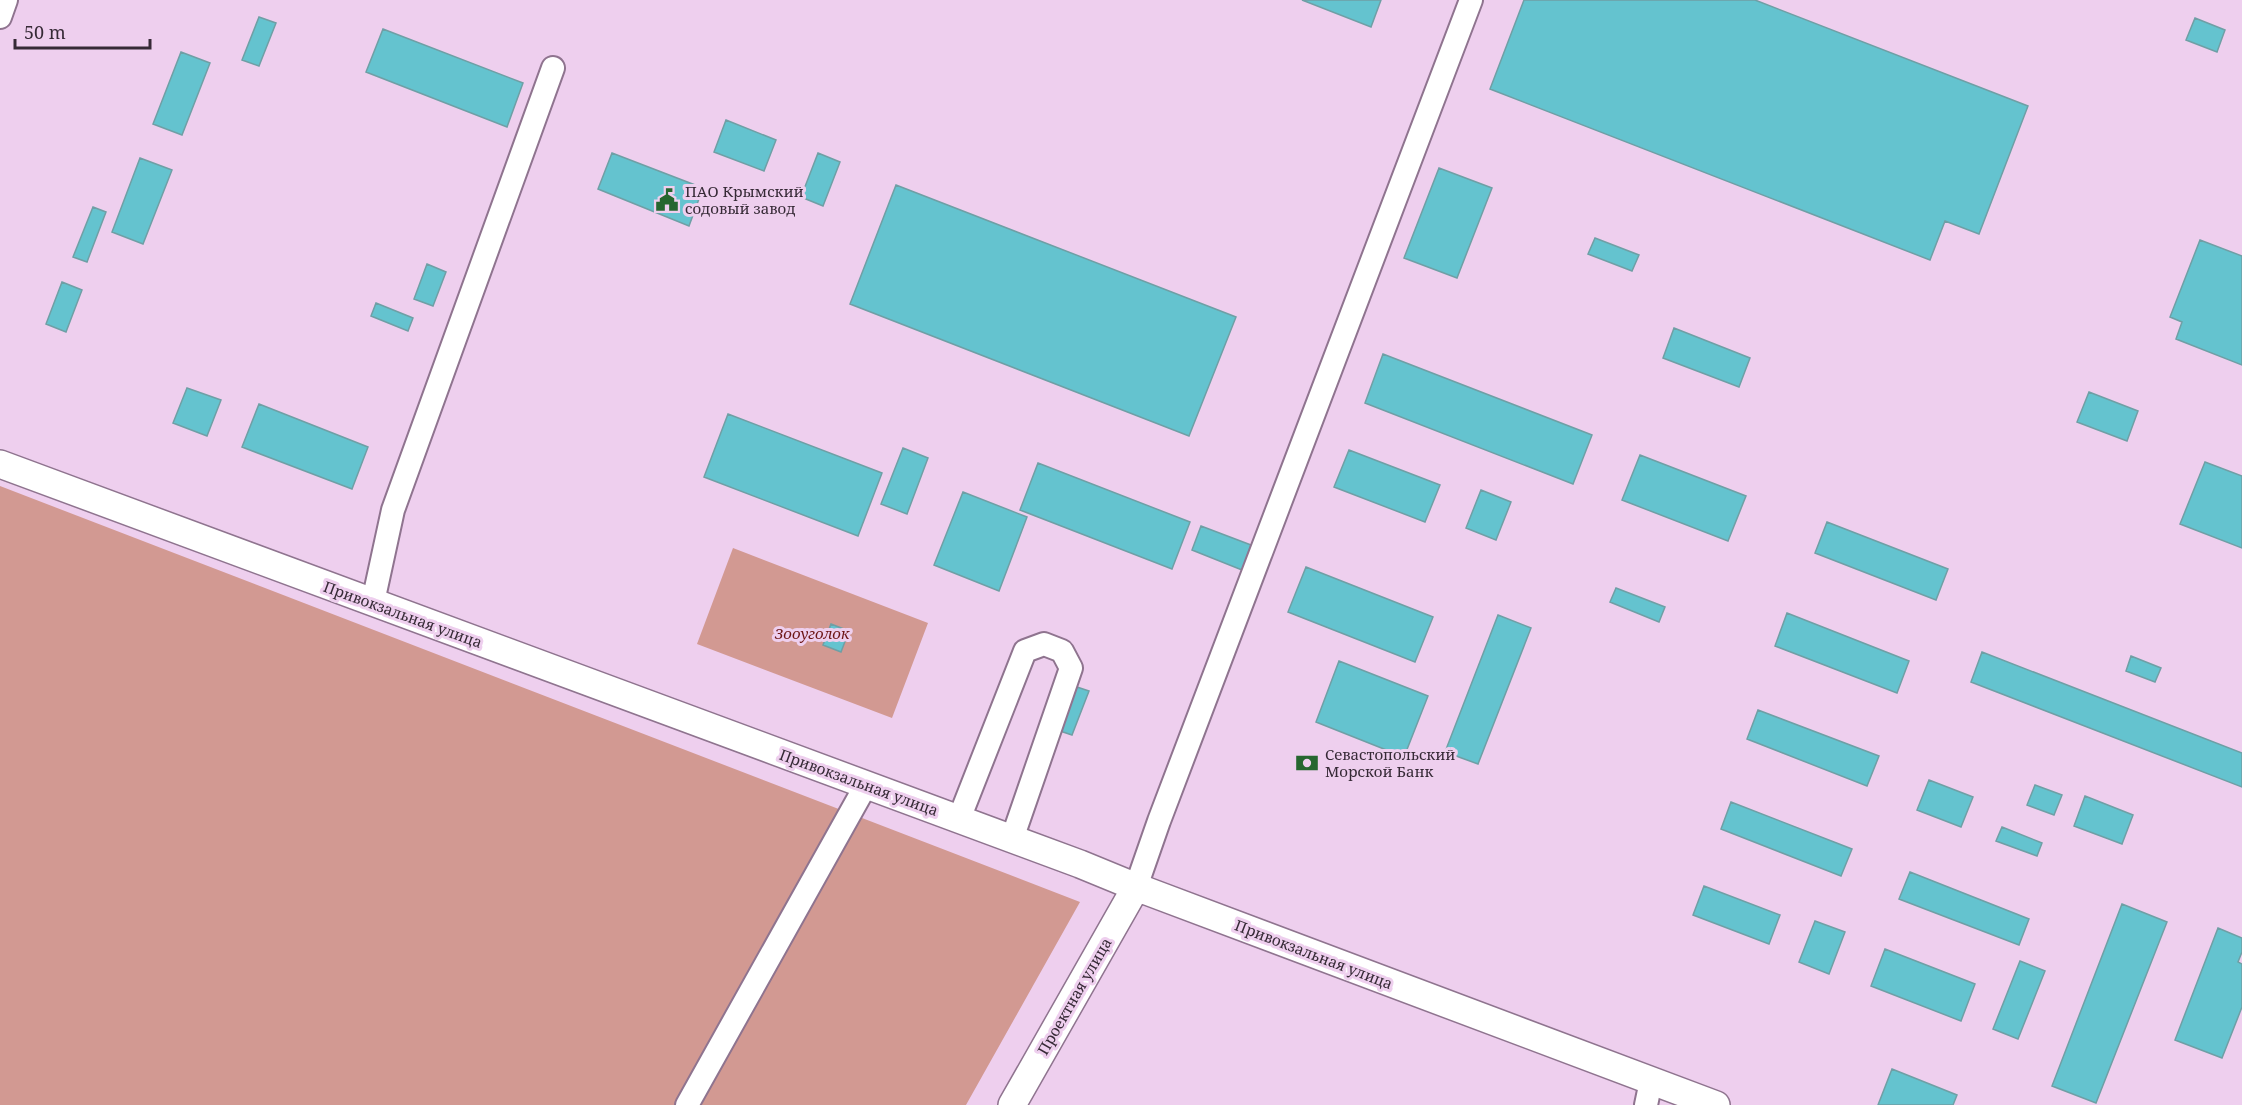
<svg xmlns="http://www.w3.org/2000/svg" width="2242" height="1105" viewBox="0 0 2242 1105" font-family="'Noto Serif',serif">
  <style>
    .green { fill: #d29992 }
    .building { fill: #64c3cf; stroke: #6f9fa5; stroke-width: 1.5 }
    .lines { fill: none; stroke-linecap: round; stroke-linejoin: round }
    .minor-casing { stroke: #8f748f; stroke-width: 26 }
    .major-casing { stroke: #8f748f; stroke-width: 30 }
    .minor { stroke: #fff; stroke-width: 22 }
    .major { stroke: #fff; stroke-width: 27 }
    .labels { text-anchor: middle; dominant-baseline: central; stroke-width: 6; stroke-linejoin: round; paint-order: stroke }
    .poi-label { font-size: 15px; fill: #362a36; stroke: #eecfee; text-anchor: start }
    .street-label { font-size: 15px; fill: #362a36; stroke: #eecfee }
    .park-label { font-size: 15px; font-style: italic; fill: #6d1515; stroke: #eecfee }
  </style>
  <rect width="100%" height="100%" fill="#eecfee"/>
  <path class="green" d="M 0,486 L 1080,902 L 966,1105 L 0,1105 Z
    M 733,548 L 928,623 L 892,718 L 697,644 Z"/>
  <path class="building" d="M 1302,0 L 1381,0 L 1371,27 Z
    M 1524,0 L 1755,0 L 2028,106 L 1979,234 L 1945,221 L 1930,260 L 1490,89 Z
    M 259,17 L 276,23 L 259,66 L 242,60 Z
    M 2195,18 L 2225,30 L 2217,52 L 2186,40 Z
    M 383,29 L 523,83 L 507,127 L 366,72 Z
    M 181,52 L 210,63 L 182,135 L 153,124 Z
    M 726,120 L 776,140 L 764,171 L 714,152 Z
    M 612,153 L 703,188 L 689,226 L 598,189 Z
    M 818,153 L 840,162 L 823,206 L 801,197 Z
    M 140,158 L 172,170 L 143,244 L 112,232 Z
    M 1439,168 L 1492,188 L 1457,278 L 1404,258 Z
    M 896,185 L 1236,317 L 1189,436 L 850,304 Z
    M 93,207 L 106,212 L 87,262 L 73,257 Z
    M 1595,238 L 1639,255 L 1632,271 L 1588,254 Z
    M 2200,240 L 2242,256 L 2242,365 L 2176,339 L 2182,322 L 2170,317 Z
    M 427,264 L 446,272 L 433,306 L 414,299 Z
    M 62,282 L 82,290 L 66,332 L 46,324 Z
    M 376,303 L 413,318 L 408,331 L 371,316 Z
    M 1674,328 L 1750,358 L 1739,387 L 1663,358 Z
    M 1383,354 L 1592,435 L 1573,484 L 1365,403 Z
    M 187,388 L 221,400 L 207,436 L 173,423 Z
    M 2089,392 L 2138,411 L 2127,441 L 2077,422 Z
    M 259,404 L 368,447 L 352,489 L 242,447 Z
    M 728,414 L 882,473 L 858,536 L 704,477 Z
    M 903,448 L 928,458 L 907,514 L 881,504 Z
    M 1349,450 L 1440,485 L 1425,522 L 1334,487 Z
    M 1640,455 L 1746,496 L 1728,541 L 1622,500 Z
    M 2205,462 L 2242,476 L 2242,548 L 2180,524 Z
    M 1038,463 L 1190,522 L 1172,569 L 1020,510 Z
    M 1481,490 L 1511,502 L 1496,540 L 1466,528 Z
    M 963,492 L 1027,517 L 999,591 L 934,565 Z
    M 1827,522 L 1948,569 L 1936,600 L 1815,553 Z
    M 1201,526 L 1251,545 L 1242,570 L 1192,550 Z
    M 1306,567 L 1433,617 L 1415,662 L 1288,612 Z
    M 1616,588 L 1665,607 L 1659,622 L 1610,602 Z
    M 1787,613 L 1909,661 L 1897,693 L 1775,646 Z
    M 1498,615 L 1531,628 L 1478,764 L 1445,752 Z
    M 831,624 L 849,631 L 841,652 L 823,645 Z
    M 1982,652 L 2242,753 L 2242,787 L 1971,682 Z
    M 2131,656 L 2161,668 L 2155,682 L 2126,671 Z
    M 1339,661 L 1428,696 L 1404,757 L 1316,722 Z
    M 1077,687 L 1089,691 L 1072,735 L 1060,731 Z
    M 1758,710 L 1879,756 L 1867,786 L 1747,739 Z
    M 1929,780 L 1973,797 L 1961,827 L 1917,810 Z
    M 2035,785 L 2062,795 L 2054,815 L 2027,805 Z
    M 2085,796 L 2133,815 L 2122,844 L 2074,826 Z
    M 1731,802 L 1852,849 L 1841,876 L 1721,829 Z
    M 2002,827 L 2042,843 L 2037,856 L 1996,841 Z
    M 1910,872 L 2029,919 L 2019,945 L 1899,899 Z
    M 1704,886 L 1780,915 L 1769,944 L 1693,915 Z
    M 2122,904 L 2167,922 L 2096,1103 L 2052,1086 Z
    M 1815,921 L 1845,932 L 1829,974 L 1799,962 Z
    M 2218,928 L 2242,938 L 2242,952 L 2238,962 L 2242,964 L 2242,1007 L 2222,1058 L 2175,1040 Z
    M 1885,949 L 1975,984 L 1961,1021 L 1871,986 Z
    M 2020,961 L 2045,971 L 2018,1039 L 1993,1029 Z
    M 1892,1069 L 1957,1095 L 1953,1105 L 1878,1105 Z"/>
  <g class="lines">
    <g class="minor-casing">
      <path id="minor" d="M 0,17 L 6,0
        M 373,602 L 393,510 L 553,68
        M 959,819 L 1025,651 L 1044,644 L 1062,651 L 1071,668 L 1012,839
        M 1136,887 L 1159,821 L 1471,0
        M 687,1105 L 866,785
        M 1646,1105 L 1651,1081"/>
    </g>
    <g class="major-casing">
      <path id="major" d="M 0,464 L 1080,864 L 1136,887 L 1716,1105
        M 1012,1105 L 1136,887"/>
    </g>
    <use href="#minor" class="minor"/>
    <use href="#major" class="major"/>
  </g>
  <defs>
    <g id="civic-bare" transform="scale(1.8)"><path d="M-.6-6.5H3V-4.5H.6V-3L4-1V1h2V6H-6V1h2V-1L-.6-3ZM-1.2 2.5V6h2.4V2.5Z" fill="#26662f" stroke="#eecfee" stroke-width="2.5" paint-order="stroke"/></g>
    <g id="bank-bare" transform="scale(1.8)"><path d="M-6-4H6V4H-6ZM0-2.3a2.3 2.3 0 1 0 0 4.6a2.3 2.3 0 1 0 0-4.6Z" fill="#26662f" stroke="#eecfee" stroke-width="2.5" paint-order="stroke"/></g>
  </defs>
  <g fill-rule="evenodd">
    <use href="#civic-bare" x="667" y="200"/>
    <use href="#bank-bare" x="1307" y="763"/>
  </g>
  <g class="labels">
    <g class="poi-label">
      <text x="685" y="191">ПАО Крымский<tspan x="685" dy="17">содовый завод</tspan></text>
      <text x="1325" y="754">Севастопольский<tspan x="1325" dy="17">Морской Банк</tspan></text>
    </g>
    <g class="street-label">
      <text transform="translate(403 614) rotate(20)">Привокзальная улица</text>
      <text transform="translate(859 782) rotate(20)">Привокзальная улица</text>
      <text transform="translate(1314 954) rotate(21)">Привокзальная улица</text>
      <text transform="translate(1074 996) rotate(-60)">Проектная улица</text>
    </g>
    <g class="park-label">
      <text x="812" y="633">Зооуголок</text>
    </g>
  </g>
  <path d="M15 39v9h135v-9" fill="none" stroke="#362a36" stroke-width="3"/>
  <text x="24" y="39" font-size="18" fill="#362a36" stroke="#eecfee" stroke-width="4.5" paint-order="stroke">50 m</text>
</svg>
